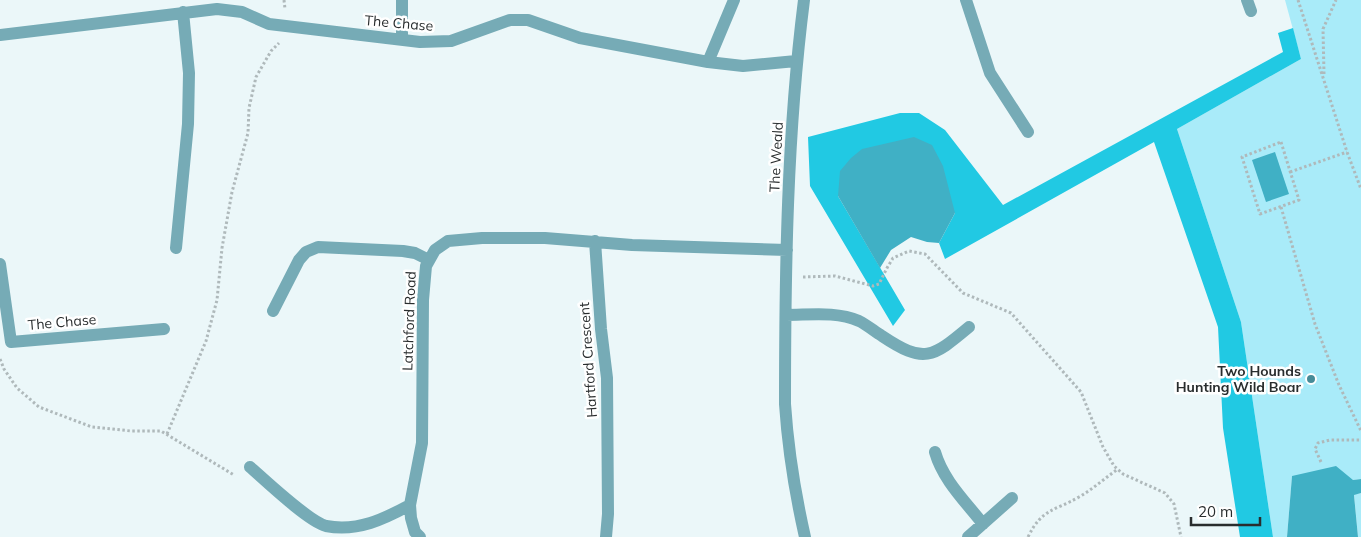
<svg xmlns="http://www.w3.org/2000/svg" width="1361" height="537" viewBox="0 0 1361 537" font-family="Mulish,sans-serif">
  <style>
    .green { fill: #a9ebf9 }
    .forest { fill: #21c9e3 }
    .water { fill: #40b0c5 }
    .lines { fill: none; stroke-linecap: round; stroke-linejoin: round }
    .path { stroke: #afb9bb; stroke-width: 3; stroke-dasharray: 2.5 2.5; stroke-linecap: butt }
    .street { stroke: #76abb6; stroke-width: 12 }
    .poi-dot { fill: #468b98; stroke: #fff; stroke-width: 2 }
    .labels { text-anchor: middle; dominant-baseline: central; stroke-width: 5; stroke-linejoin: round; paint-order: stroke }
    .street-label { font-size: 14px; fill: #292d2e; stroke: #fff }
    .poi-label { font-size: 14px; font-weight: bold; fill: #292d2e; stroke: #fff; text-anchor: end }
  </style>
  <rect width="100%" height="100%" fill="#ebf7f9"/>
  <path class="green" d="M 1285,0 L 1361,0 L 1361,479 L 1353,480 L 1292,476 L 1287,537 L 1273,537 L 1241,322 L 1177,129 L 1301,59 Z
    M 1361,493 L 1361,537 L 1358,537 L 1354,494 Z"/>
  <path class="forest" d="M 1293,28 L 1301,59 L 1177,129 L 1241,322 L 1273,537 L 1240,537 L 1223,428 L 1218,327 L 1154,142 L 945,259 L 939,243 L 955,213 L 838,196 L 905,310 L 893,326 L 810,186 L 808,137 L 900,113 L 919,113 L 945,130 L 1003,205 L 1283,52 L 1278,33 Z"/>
  <path class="water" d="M 914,137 L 932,145 L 943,166 L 955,213 L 939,243 L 927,242 L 911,237 L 891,250 L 880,268 L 838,196 L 840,171 L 851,158 L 862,149 Z
    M 1275,152 L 1289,194 L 1266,202 L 1252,160 Z
    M 1336,466 L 1353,480 L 1361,479 L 1361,493 L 1354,495 L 1358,537 L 1287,537 L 1292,476 Z"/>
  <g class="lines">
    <path class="path" d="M 284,0 L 285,9
      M 1298,0 L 1347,152 L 1361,189
      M 1324,74 L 1323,29 L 1336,0
      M 1281,142 L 1299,200 L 1260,214 L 1242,157 Z
      M 1290,172 L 1347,152
      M 1281,207 L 1315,324 L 1339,385 L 1361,431
      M 803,277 L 835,276 L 873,286 L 879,284 L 887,268 L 893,258 L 909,251 L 925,254 L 963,293 L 1011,313 L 1081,392 L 1103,447 L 1114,466 L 1123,474 L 1165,493 L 1174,504 L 1181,537
      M 0,359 L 4,369 L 17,388 L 39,407 L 92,427 L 131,431 L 161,431 L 234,475
      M 167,434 L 206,341 L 217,300 L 222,248 L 232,192 L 248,133 L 249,108 L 256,77 L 271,51 L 279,43
      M 1321,462 L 1315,449 L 1318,443 L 1330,440 L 1361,440
      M 1028,537 C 1042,508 1055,511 1079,497 C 1093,489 1105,478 1118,469"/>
    <path class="street" d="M 804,0 C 787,134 785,269 785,404 C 788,449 795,493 805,537
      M 966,0 L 990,73 L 1028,132
      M 1247,0 L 1251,11
      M 0,35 L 217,9 L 242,12 L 269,24 L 420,42 L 451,41 L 510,20 L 528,20 L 580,38 L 708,62 L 743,66 L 796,61
      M 402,39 L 402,0
      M 708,62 L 734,0
      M 595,241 L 601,329 L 607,378 L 608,514 L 606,537
      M 176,248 L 188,124 L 189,73 L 183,12
      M 0,264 L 11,342 L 164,329
      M 273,311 L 299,260 L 306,252 L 318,247 L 403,251 L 415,253 L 429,260
      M 786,315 C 810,315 836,311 859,321 C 867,325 874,331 882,336 C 924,364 932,358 969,327
      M 935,452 C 943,480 965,501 983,524
      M 250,467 C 266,481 308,521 326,526 C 358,532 384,519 410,505
      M 420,537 L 415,532 L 411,518 L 410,505 L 422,443 L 423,300 L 426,266 L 435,250 L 448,241 L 482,238 L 545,238 L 632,245 L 787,250
      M 968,537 L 1012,498"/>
  </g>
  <circle class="poi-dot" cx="1311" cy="379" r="5"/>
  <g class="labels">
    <g class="street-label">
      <text transform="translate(399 23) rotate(5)">The Chase</text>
      <text transform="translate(776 157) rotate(-87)">The Weald</text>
      <text transform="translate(409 321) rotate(-88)">Latchford Road</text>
      <text transform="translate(62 322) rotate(-5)">The Chase</text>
      <text transform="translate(588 360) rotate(-94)">Hartford Crescent</text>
    </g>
    <g class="poi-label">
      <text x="1301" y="371">Two Hounds<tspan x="1301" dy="16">Hunting Wild Boar</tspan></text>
    </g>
  </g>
  <path d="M1191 517v8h69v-8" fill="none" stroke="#292d2e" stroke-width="2.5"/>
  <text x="1198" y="517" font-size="15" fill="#292d2e" stroke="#ffffff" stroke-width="4" paint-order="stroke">20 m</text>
</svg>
